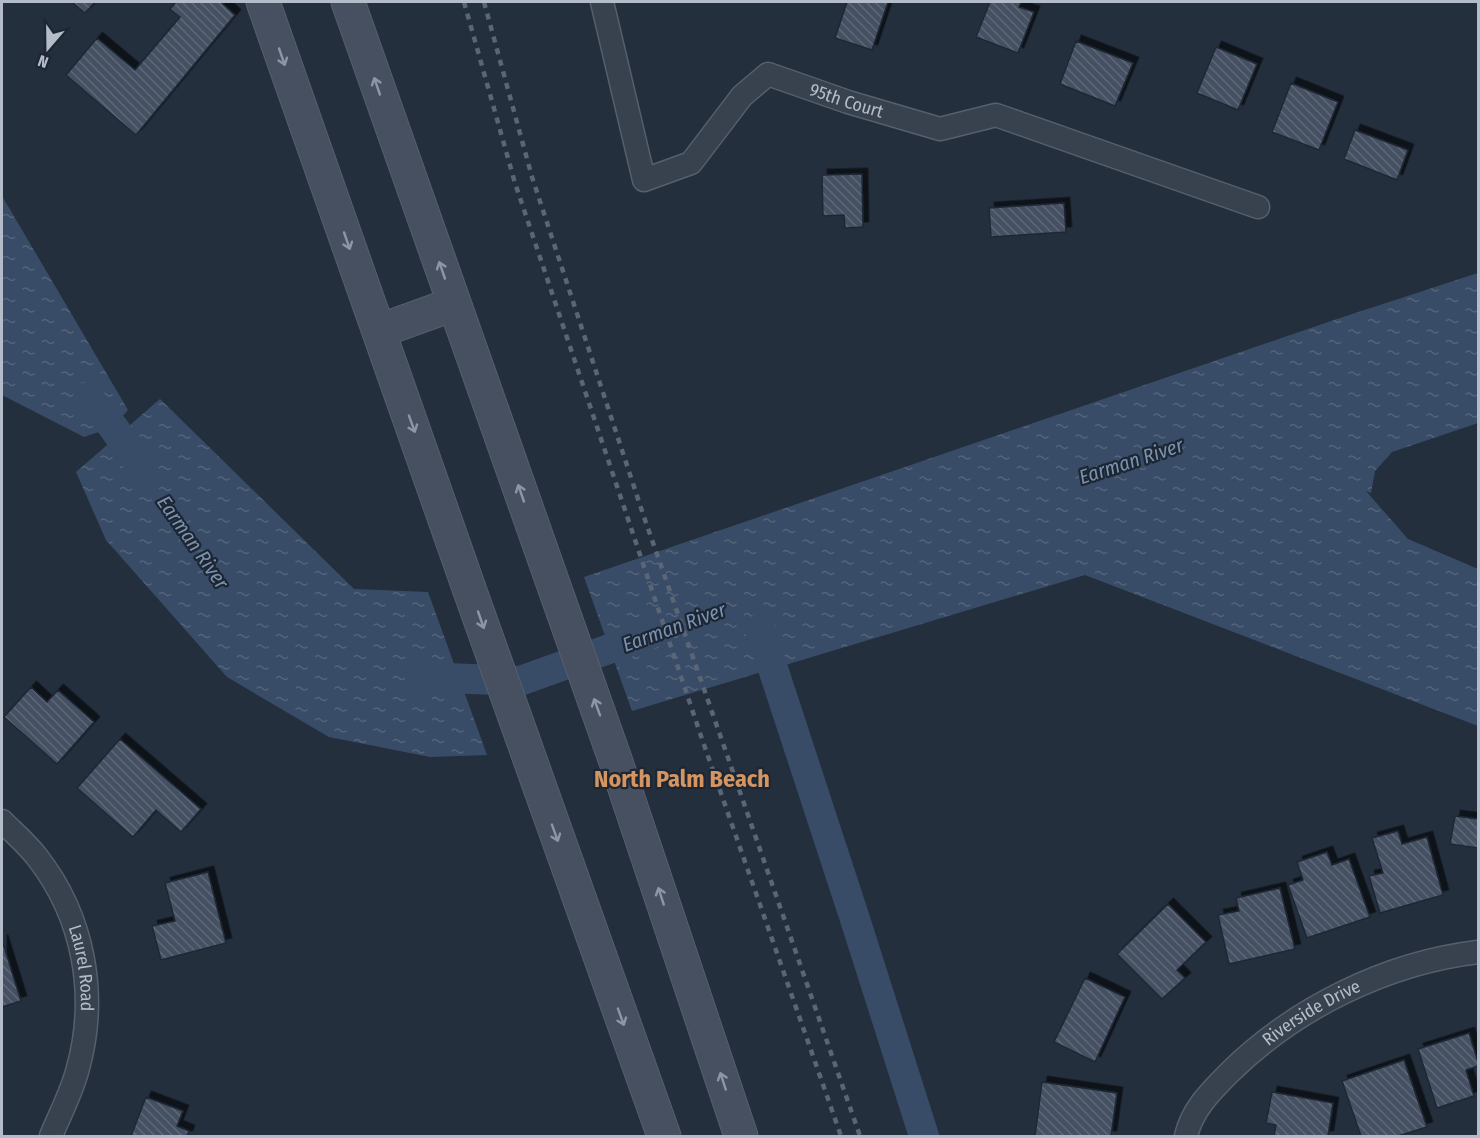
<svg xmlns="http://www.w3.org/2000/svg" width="1480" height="1138" viewBox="0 0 1480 1138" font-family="'Fira Sans Condensed',sans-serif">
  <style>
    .water { fill: url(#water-ripples) }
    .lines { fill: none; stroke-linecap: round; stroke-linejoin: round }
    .canal { stroke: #394c67; stroke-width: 30 }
    .building { fill: url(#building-back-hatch); stroke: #1f2835; stroke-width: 1.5; filter: url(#shadow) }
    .street-casing { stroke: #565f6c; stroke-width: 25 }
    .secondary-casing { stroke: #565f6c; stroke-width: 35 }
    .street { stroke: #38414e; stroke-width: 22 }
    .secondary { stroke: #465061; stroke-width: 33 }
    .rail { stroke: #5a6575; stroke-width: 4.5; stroke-dasharray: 6 6; stroke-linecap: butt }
    .oneway { stroke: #8e96a5 }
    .labels { text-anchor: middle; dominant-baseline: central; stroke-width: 4.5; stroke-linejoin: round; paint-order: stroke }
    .street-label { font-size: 18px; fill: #b4bcc9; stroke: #1d2633 }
    .water-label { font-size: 20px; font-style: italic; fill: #7c92b1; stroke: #1d2633 }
    .district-label { font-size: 24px; font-weight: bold; fill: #d59563; stroke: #1d2633 }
  </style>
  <defs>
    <pattern id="water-ripples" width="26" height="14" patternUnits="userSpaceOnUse" patternTransform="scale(1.5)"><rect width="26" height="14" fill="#394c67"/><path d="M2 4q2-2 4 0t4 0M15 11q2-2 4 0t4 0" fill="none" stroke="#53647b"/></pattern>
    <pattern id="building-back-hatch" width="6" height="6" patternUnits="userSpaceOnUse" patternTransform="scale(1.5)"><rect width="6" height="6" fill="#455162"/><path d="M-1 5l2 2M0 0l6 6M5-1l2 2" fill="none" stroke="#5d6877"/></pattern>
    <filter id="shadow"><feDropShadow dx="5.5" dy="-5.5" stdDeviation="0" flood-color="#0009"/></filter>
  </defs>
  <rect width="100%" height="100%" fill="#242f3e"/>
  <path class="water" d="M 2,196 L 128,410 L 113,427 L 84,437 L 2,395 Z
    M 1478,273 L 1478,423 L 1392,452 L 1375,471 L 1371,493 L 1366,491 L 1408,539 L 1478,569 L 1478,726 L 1085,575 L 632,711 L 584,577 L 1334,320 Z
    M 160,399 L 354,589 L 428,592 L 487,755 L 430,757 L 329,737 L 227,677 L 106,540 L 76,472 Z"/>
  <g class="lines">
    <path class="canal" d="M 88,397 L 113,427 L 142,468
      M 760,629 L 854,916 L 924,1136
      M 420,677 L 520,681 L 648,635"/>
  </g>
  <path class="building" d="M 72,2 L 95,2 L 85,13 Z
    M 176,2 L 221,2 L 235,15 L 136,135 L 66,75 L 97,38 L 135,70 L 180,17 L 170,9 Z
    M 847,2 L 888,2 L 872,50 L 835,38 Z
    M 990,2 L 1021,2 L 1019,7 L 1034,12 L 1018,53 L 976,37 Z
    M 1076,41 L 1133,63 L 1115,106 L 1060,84 Z
    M 1216,47 L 1257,64 L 1238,110 L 1197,93 Z
    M 1291,83 L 1338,102 L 1319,150 L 1272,132 Z
    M 1355,130 L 1408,150 L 1397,180 L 1344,159 Z
    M 862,174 L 863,227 L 845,228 L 844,215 L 823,216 L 822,175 Z
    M 1064,203 L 1066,232 L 991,237 L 989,208 Z
    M 31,687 L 47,702 L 58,690 L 94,722 L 57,764 L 4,717 Z
    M 120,739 L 201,809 L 181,832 L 156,810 L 133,837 L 77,788 Z
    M 1455,816 L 1478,819 L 1478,848 L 1450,844 Z
    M 1398,831 L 1402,844 L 1427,837 L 1443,895 L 1380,913 L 1369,876 L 1383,873 L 1372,838 Z
    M 1327,852 L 1332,865 L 1349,859 L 1370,917 L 1307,938 L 1288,885 L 1303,880 L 1297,862 Z
    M 208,872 L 226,943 L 161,960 L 152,926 L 175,921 L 165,883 Z
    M 1280,888 L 1295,949 L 1229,964 L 1218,915 L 1239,911 L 1236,898 Z
    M 1168,904 L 1206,942 L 1177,970 L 1185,978 L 1162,999 L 1117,954 Z
    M 2,940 L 21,1001 L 2,1007 Z
    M 1085,978 L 1125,997 L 1095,1062 L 1054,1042 Z
    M 1469,1033 L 1478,1062 L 1478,1066 L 1466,1070 L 1474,1096 L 1437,1108 L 1418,1049 Z
    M 1404,1060 L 1427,1127 L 1398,1136 L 1361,1136 L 1342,1081 Z
    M 1042,1082 L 1117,1093 L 1111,1136 L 1035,1136 Z
    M 1272,1092 L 1333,1103 L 1328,1136 L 1274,1136 L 1276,1125 L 1266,1123 Z
    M 146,1097 L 183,1111 L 177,1126 L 189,1131 L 187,1136 L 131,1136 Z"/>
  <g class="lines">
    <g class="street-casing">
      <g id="street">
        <path id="s1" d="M 602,2 L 644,180 L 691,163 L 742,96 L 768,74 L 848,102 L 940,129 L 996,115 L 1258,207"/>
        <path id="s2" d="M 2,821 C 14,833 27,844 37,857 C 84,917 98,995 78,1068 C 72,1092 60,1114 51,1136"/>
        <path id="s3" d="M 1186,1136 C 1192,1110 1210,1092 1229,1073 C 1295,1008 1386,963 1478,952"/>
      </g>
    </g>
    <g class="secondary-casing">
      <path id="secondary" d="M 263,2 C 396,380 528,759 664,1136
        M 348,2 L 616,762 L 741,1136
        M 379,331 L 454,304"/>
    </g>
    <use href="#street" class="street"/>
    <use href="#secondary" class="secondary"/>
    <path class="rail" d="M 464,2 L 515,183 L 702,739 L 841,1136
      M 484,2 L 532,177 L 644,517 L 860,1136"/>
  </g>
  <defs><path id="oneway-shaft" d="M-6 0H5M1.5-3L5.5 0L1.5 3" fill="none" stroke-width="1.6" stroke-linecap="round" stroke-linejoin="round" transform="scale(1.5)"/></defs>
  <g class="oneway">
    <use href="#oneway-shaft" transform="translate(282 57) rotate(71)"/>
    <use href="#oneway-shaft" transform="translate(377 86) rotate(-109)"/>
    <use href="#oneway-shaft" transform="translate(347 241) rotate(71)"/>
    <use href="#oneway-shaft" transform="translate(442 270) rotate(-109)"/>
    <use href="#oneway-shaft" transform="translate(412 424) rotate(70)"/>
    <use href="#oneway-shaft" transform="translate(521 493) rotate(-109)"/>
    <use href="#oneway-shaft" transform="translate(481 620) rotate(71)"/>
    <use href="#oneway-shaft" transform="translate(597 707) rotate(-110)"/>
    <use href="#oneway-shaft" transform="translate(555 833) rotate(70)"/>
    <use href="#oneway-shaft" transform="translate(661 896) rotate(-108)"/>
    <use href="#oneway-shaft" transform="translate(621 1017) rotate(70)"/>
    <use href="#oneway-shaft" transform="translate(723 1081) rotate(-108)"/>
  </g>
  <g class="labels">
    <g class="street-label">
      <text stroke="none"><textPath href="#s1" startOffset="434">95th Court</textPath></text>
      <text stroke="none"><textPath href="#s2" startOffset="172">Laurel Road</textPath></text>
      <text stroke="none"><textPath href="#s3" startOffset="180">Riverside Drive</textPath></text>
    </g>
    <g class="water-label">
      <text transform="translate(1131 461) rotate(-18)">Earman River</text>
      <text transform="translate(193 542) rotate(55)">Earman River</text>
      <text transform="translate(674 627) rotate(-20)">Earman River</text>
    </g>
    <g class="district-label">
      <text x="682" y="779">North Palm Beach</text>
    </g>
  </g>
  <rect width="1480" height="1138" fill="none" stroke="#b4bcc9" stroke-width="6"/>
  <g transform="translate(48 48) rotate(200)" stroke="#1d2633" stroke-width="4.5" paint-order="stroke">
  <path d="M0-4.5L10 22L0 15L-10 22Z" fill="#b4bcc9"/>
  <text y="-9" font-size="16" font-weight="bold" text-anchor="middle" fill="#b4bcc9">N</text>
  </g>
</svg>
